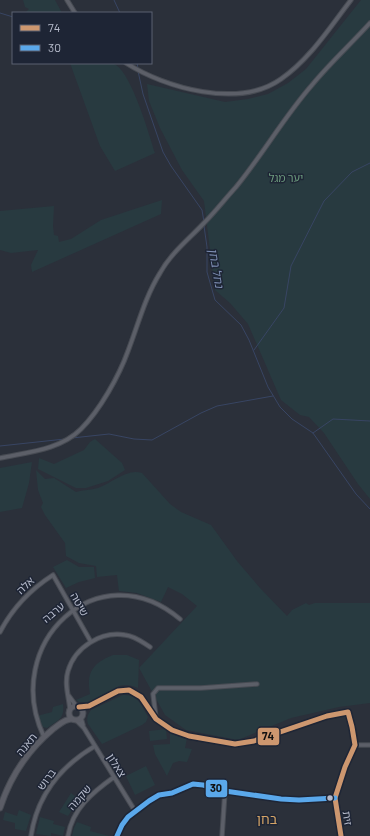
<svg xmlns="http://www.w3.org/2000/svg" width="370" height="836" viewBox="0 0 370 836" font-family="Barlow,'Noto Sans Hebrew',sans-serif">
  <style>
    .green { fill: #283a40 }
    .lines { fill: none; stroke-linecap: round; stroke-linejoin: round }
    .stream { stroke: #384563; stroke-width: 1 }
    .street-casing { stroke: #474b53; stroke-width: 5.5 }
    .secondary-casing { stroke: #474b53; stroke-width: 7 }
    .street { stroke: #5c5f68; stroke-width: 3.5 }
    .secondary { stroke: #5b5d66; stroke-width: 5 }
    .bus-1-casing { stroke: #1e2535; stroke-width: 8 }
    .bus-2-casing { stroke: #1e2535; stroke-width: 8 }
    .bus-1 { stroke: #cd976f; stroke-width: 5 }
    .bus-2 { stroke: #5aa8eb; stroke-width: 5 }
    .bus-dot { fill: #b6bbcb; stroke: #1e2535; stroke-width: 1.5 }
    .labels { text-anchor: middle; dominant-baseline: central; stroke-width: 3; stroke-linejoin: round; paint-order: stroke }
    .park-label { font-size: 11px; fill: #6d9c7e; stroke: #1e2535 }
    .street-label { font-size: 11px; fill: #b6bbcb; stroke: #1e2535 }
    .water-label { font-size: 12px; font-style: italic; fill: #7d8eb2; stroke: #1e2535 }
    .quarter-label { font-size: 13px; fill: #d6a566; stroke: #1e2535 }
    .line-badge { stroke: #1e2535; stroke-width: 1.5 }
    .pale-badge-label { font-size: 11px; text-anchor: middle; font-weight: bold; fill: #111 }
  </style>
  <rect width="100%" height="100%" fill="#2b303a"/>
  <path class="green" d="M 23,0 L 55,0 L 62,13 L 25,13 L 29,9 L 25,7 Z
    M 361,0 L 370,0 L 370,499 L 358,484 L 324,433 L 309,417 L 300,415 L 281,400 L 248,324 L 230,303 L 215,290 L 204,201 L 182,170 L 160,128 L 149,101 L 147,84 L 225,102 L 248,99 L 268,94 L 288,83 L 306,69 Z
    M 70,63 C 80,63 107,61 114,64 C 131,71 149,134 155,153 L 115,171 L 100,146 Z
    M 162,200 L 161,214 L 32,272 L 31,265 L 38,250 L 11,253 L 0,250 L 0,211 L 54,206 L 53,226 L 54,235 L 58,236 L 59,242 L 71,239 L 101,220 Z
    M 95,439 L 122,463 L 125,470 L 108,481 L 86,488 L 76,488 L 38,469 L 39,458 L 54,464 L 84,450 L 90,442 Z
    M 32,462 L 29,483 L 22,508 L 0,512 L 0,468 Z
    M 36,470 L 45,479 L 54,478 L 76,492 C 83,490 91,490 98,488 C 112,483 127,468 142,473 L 170,504 L 181,512 L 211,525 L 237,561 L 260,588 L 287,616 L 292,610 L 306,603 L 309,605 L 315,603 L 370,603 L 370,703 L 339,707 L 291,718 L 238,740 L 186,730 L 165,715 L 139,668 L 197,606 L 182,594 L 168,587 L 161,602 L 137,593 L 119,591 L 117,575 L 97,577 L 96,566 L 79,563 L 66,556 L 65,543 L 45,515 L 41,507 L 43,503 L 38,490 Z
    M 67,560 L 79,567 L 94,567 L 95,578 L 79,582 L 66,588 L 53,567 Z
    M 113,655 L 127,655 L 139,660 L 138,688 C 131,685 126,684 119,686 L 88,703 L 79,702 L 76,700 L 90,694 C 86,672 93,663 113,655 Z
    M 123,695 C 138,694 142,706 148,717 L 146,722 L 142,725 L 102,744 L 88,724 C 86,718 88,714 91,710 Z
    M 63,704 C 65,719 58,720 47,728 L 43,727 L 37,716 L 52,712 L 53,707 Z
    M 166,729 L 167,739 L 150,741 L 149,731 Z
    M 170,731 L 178,736 L 187,738 L 185,748 L 192,749 L 187,762 L 179,761 L 173,763 L 167,776 L 155,754 L 153,745 L 170,744 Z
    M 146,766 L 155,785 L 135,795 L 126,776 Z
    M 71,793 L 79,799 L 68,816 L 59,812 Z
    M 19,810 L 31,815 L 26,831 L 15,829 L 15,823 L 3,820 L 5,812 L 17,816 Z
    M 40,817 L 54,821 L 53,824 L 65,827 L 63,836 L 51,833 L 51,836 L 36,834 Z
    M 77,822 L 91,827 L 90,831 L 109,836 L 72,836 L 74,828 Z"/>
  <g class="lines">
    <path class="stream" d="M 114,0 L 120,13
      M 0,13 L 13,17
      M 137,63 L 138,68
      M 138,71 L 143,94 L 163,152 L 171,166 L 202,210 L 204,222
      M 204,226 L 207,247 L 207,272 L 215,300 L 241,325 L 249,340 L 268,387 L 280,407 L 292,419 L 313,433 L 356,494 L 370,509
      M 254,350 L 284,308 L 291,266 L 324,201 L 352,172 L 370,163
      M 313,433 L 333,419 L 370,421
      M 72,438 L 109,434 L 134,439 L 152,440 L 201,413 L 217,406 L 273,396
      M 0,446 L 65,439"/>
    <g class="street-casing">
      <path id="street" d="M 67,0 L 75,13
        M 126,63 C 165,88 239,109 281,79 C 310,59 330,27 351,0
        M 0,458 C 28,452 60,450 81,429 C 100,410 119,376 128,351 C 138,325 145,297 160,273 C 171,253 189,239 204,223 C 215,212 225,199 236,187 C 263,154 284,117 312,85 C 330,63 351,44 370,23
        M 0,632 C 12,609 31,589 53,575 L 91,642
        M 69,696 L 77,707
        M 70,710 C 69,697 64,684 68,671 C 75,647 101,631 125,635 C 135,636 142,642 150,647
        M 81,718 L 83,725
        M 156,718 L 153,694 L 158,688 L 201,688 L 257,684
        M 76,720 L 84,728 L 135,811
        M 44,737 C 0,644 98,550 180,619
        M 355,745 L 370,745
        M 31,836 C 37,796 61,766 95,746
        M 68,836 C 72,809 93,792 114,777
        M 117,836 L 122,825 L 128,817 L 149,801 L 159,795 L 172,793 L 193,784 L 203,785 L 225,791 L 281,799 L 299,800 L 335,798
        M 222,836 L 225,791"/>
    </g>
    <g class="secondary-casing">
      <path id="secondary" d="M69 713a7 7 0 1 1 14 0a7 7 0 1 1-14 0Z
        M 79,707 L 89,706 L 118,691 L 129,690 L 141,697 L 156,719 L 172,730 L 189,736 L 235,744 L 254,741 L 327,716 L 348,712 L 352,727 L 355,745 L 345,767 L 335,798 L 341,836
        M 0,808 C 10,777 28,750 53,729 C 59,725 64,719 72,719"/>
    </g>
    <use href="#street" class="street"/>
    <use href="#secondary" class="secondary"/>
    <g class="bus-1-casing">
      <path id="bus-1" d="M 79,707 L 89,706 L 118,691 L 129,690 L 141,697 L 156,719 L 172,730 L 189,736 L 235,744 L 254,741 L 327,716 L 348,712 L 352,727 L 355,745 L 345,767 L 335,798 L 341,836"/>
    </g>
    <g class="bus-2-casing">
      <path id="bus-2" d="M 117,836 L 122,825 L 128,817 L 149,801 L 159,795 L 172,793 L 193,784 L 203,785 L 225,791 L 281,799 L 299,800 L 335,798"/>
    </g>
    <use href="#bus-1" class="bus-1"/>
    <use href="#bus-2" class="bus-2"/>
  </g>
  <circle class="bus-dot" cx="330" cy="798" r="3.5"/>
  <g class="labels">
    <g class="park-label">
      <text x="286" y="177">יער מגל</text>
    </g>
    <g class="street-label">
      <text transform="translate(25 585) rotate(-43)">אלה</text>
      <text transform="translate(80 604) rotate(61)">שיטה</text>
      <text transform="translate(53 612) rotate(-40)">ערבה</text>
      <text transform="translate(26 744) rotate(-50)">תאנה</text>
      <text transform="translate(117 765) rotate(58)">צאלון</text>
      <text transform="translate(46 779) rotate(-54)">ברוש</text>
      <text transform="translate(79 797) rotate(-49)">שקמה</text>
      <text transform="translate(348 818) rotate(81)">זית</text>
    </g>
    <g class="water-label">
      <text transform="translate(217 268) rotate(80)">נחל בחן</text>
    </g>
    <g class="quarter-label">
      <text x="267" y="819">בחן</text>
    </g>
  </g>
  <g class="line-badge">
    <rect x="257" y="727" width="23" height="19" rx="4" fill="#cd976f"/>
    <rect x="205" y="779" width="23" height="19" rx="4" fill="#5aa8eb"/>
  </g>
  <g class="pale-badge-label">
    <text x="268" y="740">74</text>
    <text x="216" y="792">30</text>
  </g>
  <rect x="12" y="12" width="140" height="52" fill="#1e2535" stroke="#5b6171"/>
  <rect x="20" y="25" width="20" height="6" fill="#cd976f" stroke="#5b6171"/>
  <text x="48" y="32" font-size="12" fill="#b6bbcb">74</text>
  <rect x="20" y="45" width="20" height="6" fill="#5aa8eb" stroke="#5b6171"/>
  <text x="48" y="52" font-size="12" fill="#b6bbcb">30</text>
</svg>
